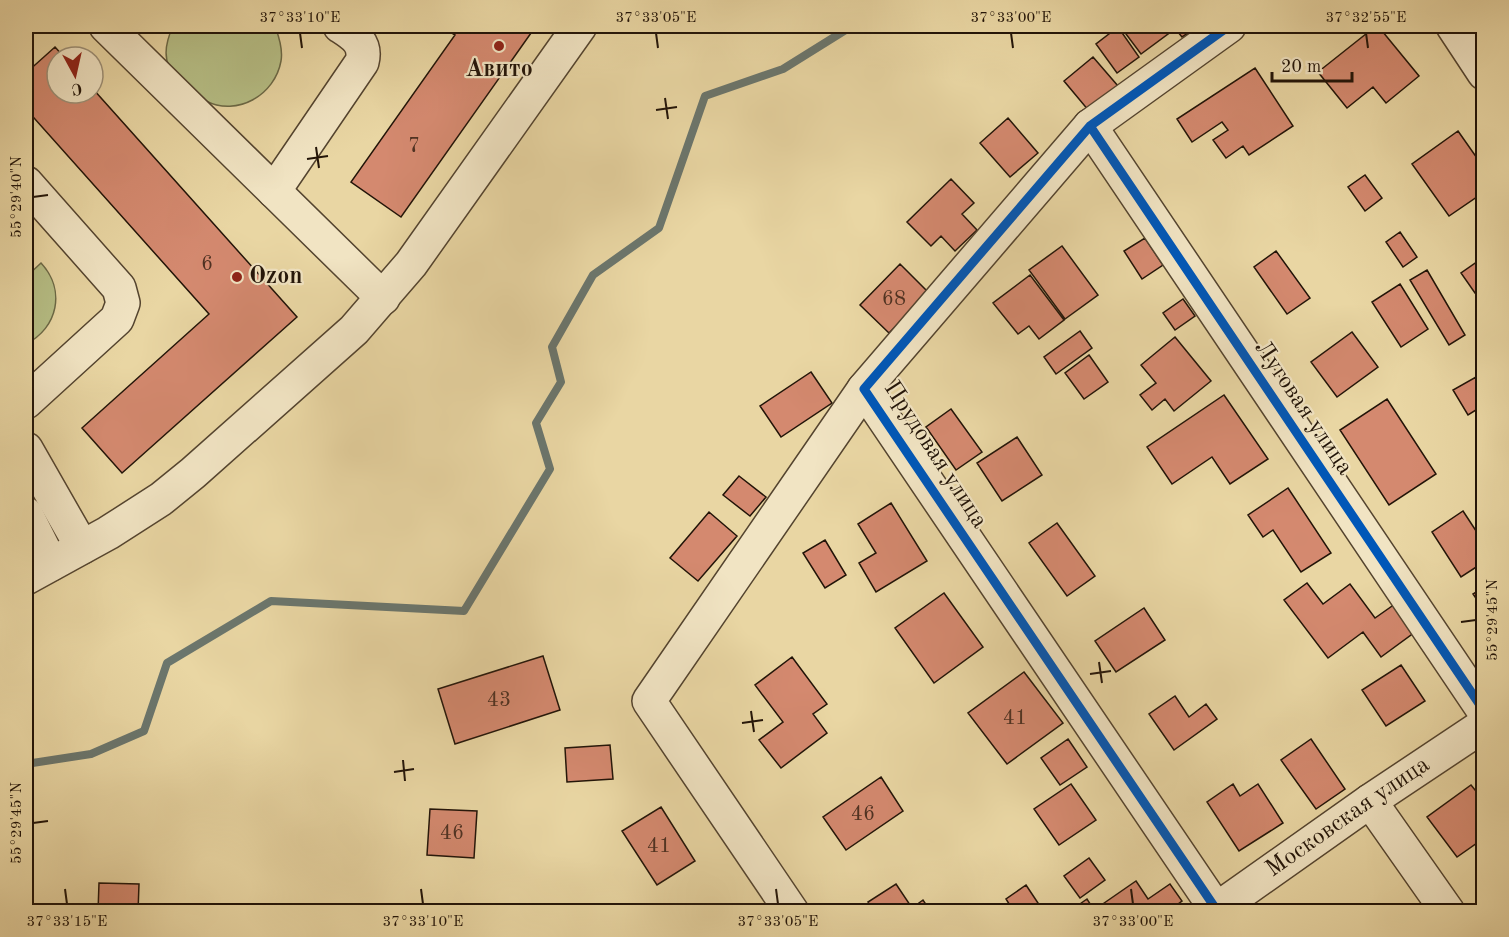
<svg xmlns="http://www.w3.org/2000/svg" width="1509" height="937" viewBox="0 0 1509 937" font-family="'Old Standard TT',serif">
  <style>
    .green { fill: #b6be85; stroke: #6c6946; stroke-width: 1.5 }
    .lines { fill: none; stroke-linecap: round; stroke-linejoin: round }
    .stream { stroke: #6b766d; stroke-width: 8 }
    .building { fill: #d4896f; stroke: #221408; stroke-width: 1.5 }
    .minor-casing { stroke: #54442f; stroke-width: 36 }
    .minor { stroke: #f1e4c3; stroke-width: 33 }
    .cycleway-casing { stroke: #f1e4c3; stroke-width: 13 }
    .cycleway { stroke: #0057b8; stroke-width: 9 }
    .ticks { fill: none; stroke: #221408; stroke-width: 2 }
    .poi-dot { fill: #8f2418; stroke: #f1e4c3; stroke-width: 2 }
    .labels { text-anchor: middle; dominant-baseline: central; stroke-width: 4.5; stroke-linejoin: round; paint-order: stroke }
    .number-label { font-size: 21px; fill: #4e3122 }
    .poi-label { font-size: 24px; font-weight: bold; fill: #221408; stroke: #f1e4c3 }
    .street-label { font-size: 24px; fill: #221408; stroke: #f1e4c3 }
    .neatline { fill: none; stroke: #221408; stroke-width: 2 }
    .ticks-label { font-size: 15px; text-anchor: middle; fill: #221408 }
  </style>
  <rect width="100%" height="100%" fill="#e9d6a3"/>
  <filter id="stains"><feTurbulence type="fractalNoise" baseFrequency=".00333" numOctaves="4"/><feColorMatrix values="0 0 0 0 .2 0 0 0 0 .09 0 0 0 0 .02 0 0 0 .5 -.17"/></filter>
  <radialGradient id="worn" r=".72"><stop offset=".6" stop-color="#630" stop-opacity="0"/><stop offset="1" stop-color="#630" stop-opacity=".3"/></radialGradient>
  <path class="green" d="M 173,26 L 269,26 L 272,30 L 276,29 C 280,40 283,50 281,61 C 275,95 237,117 206,101 C 197,97 191,90 185,83 C 180,78 171,73 169,66 C 163,54 168,37 173,26 Z
    M 41,263 C 66,290 58,328 26,344 L 26,277 Z"/>
  <g class="lines">
    <path class="stream" d="M 26,764 L 91,754 L 144,731 L 167,663 L 271,601 L 464,611 L 550,469 L 536,423 L 561,382 L 552,347 L 593,275 L 659,228 L 705,96 L 783,69 L 852,26"/>
  </g>
  <path class="building" d="M 441,26 L 536,26 L 401,217 L 351,182 L 455,35 Z
    M 1120,26 L 1168,26 L 1172,31 L 1141,54 Z
    M 1173,26 L 1199,26 L 1182,37 Z
    M 1376,26 L 1378,26 L 1419,76 L 1386,103 L 1373,87 L 1347,108 L 1318,72 Z
    M 1118,27 L 1139,57 L 1117,73 L 1096,44 Z
    M 55,47 L 64,57 L 57,57 L 57,93 L 93,93 L 93,89 L 297,317 L 122,473 L 82,428 L 209,314 L 26,109 L 26,73 Z
    M 1093,57 L 1118,86 L 1089,111 L 1064,81 Z
    M 1255,68 L 1293,126 L 1249,155 L 1243,146 L 1226,158 L 1213,140 L 1228,130 L 1222,122 L 1192,142 L 1177,119 Z
    M 1008,118 L 1038,153 L 1010,177 L 980,143 Z
    M 1458,131 L 1484,168 L 1484,192 L 1449,216 L 1412,164 Z
    M 1365,175 L 1382,198 L 1365,211 L 1348,187 Z
    M 951,179 L 974,203 L 962,214 L 977,230 L 955,251 L 941,236 L 931,246 L 907,222 Z
    M 1400,232 L 1417,257 L 1403,267 L 1386,242 Z
    M 1145,238 L 1163,265 L 1142,279 L 1124,251 Z
    M 1062,246 L 1098,295 L 1065,319 L 1029,270 Z
    M 1276,251 L 1310,298 L 1287,314 L 1254,267 Z
    M 1484,257 L 1484,288 L 1475,293 L 1461,273 Z
    M 900,264 L 929,293 L 889,333 L 860,305 Z
    M 1427,270 L 1465,335 L 1449,345 L 1410,280 Z
    M 1030,275 L 1064,320 L 1039,339 L 1029,326 L 1018,334 L 993,303 Z
    M 1400,284 L 1428,329 L 1401,347 L 1372,302 Z
    M 1183,299 L 1195,316 L 1175,330 L 1163,313 Z
    M 1080,331 L 1092,348 L 1056,374 L 1044,357 Z
    M 1352,332 L 1378,367 L 1337,397 L 1311,362 Z
    M 1175,337 L 1211,381 L 1174,411 L 1165,399 L 1152,410 L 1140,395 L 1156,383 L 1141,365 Z
    M 1089,355 L 1108,382 L 1084,399 L 1065,373 Z
    M 1484,367 L 1484,383 L 1476,373 Z
    M 811,372 L 832,403 L 781,437 L 760,406 Z
    M 1476,377 L 1484,389 L 1484,405 L 1468,415 L 1453,390 Z
    M 1224,395 L 1268,459 L 1230,484 L 1212,457 L 1172,484 L 1147,447 Z
    M 1387,399 L 1436,474 L 1389,505 L 1340,430 Z
    M 951,409 L 982,452 L 956,470 L 926,427 Z
    M 1017,437 L 1042,475 L 1002,501 L 977,463 Z
    M 739,476 L 766,497 L 750,516 L 723,495 Z
    M 1288,488 L 1331,553 L 1301,572 L 1273,530 L 1263,537 L 1248,515 Z
    M 891,503 L 927,561 L 876,592 L 859,563 L 876,553 L 858,524 Z
    M 1463,511 L 1484,543 L 1484,562 L 1461,577 L 1432,532 Z
    M 709,512 L 737,536 L 698,581 L 670,558 Z
    M 1057,523 L 1095,576 L 1067,596 L 1029,543 Z
    M 825,540 L 846,575 L 825,588 L 803,553 Z
    M 1307,583 L 1323,604 L 1350,584 L 1375,618 L 1395,604 L 1415,632 L 1381,657 L 1363,632 L 1328,658 L 1284,600 Z
    M 1484,587 L 1484,610 L 1473,594 Z
    M 944,593 L 983,647 L 934,683 L 895,628 Z
    M 1144,608 L 1165,640 L 1116,672 L 1095,641 Z
    M 543,656 L 560,710 L 455,744 L 438,689 Z
    M 792,657 L 827,704 L 813,714 L 827,733 L 781,768 L 759,740 L 783,722 L 755,685 Z
    M 1401,665 L 1425,701 L 1386,726 L 1362,690 Z
    M 1024,672 L 1063,723 L 1007,764 L 968,713 Z
    M 1175,696 L 1189,717 L 1206,704 L 1217,719 L 1174,750 L 1149,714 Z
    M 1068,739 L 1087,767 L 1060,785 L 1041,758 Z
    M 1311,739 L 1345,789 L 1316,809 L 1281,760 Z
    M 610,745 L 613,779 L 567,782 L 565,748 Z
    M 881,777 L 903,811 L 846,850 L 823,817 Z
    M 1071,784 L 1096,820 L 1059,845 L 1034,809 Z
    M 1233,784 L 1240,796 L 1258,784 L 1283,823 L 1239,851 L 1207,802 Z
    M 1471,785 L 1484,801 L 1484,838 L 1457,857 L 1427,817 Z
    M 661,807 L 695,861 L 657,885 L 622,831 Z
    M 430,809 L 477,811 L 474,858 L 427,855 Z
    M 1089,858 L 1105,880 L 1080,898 L 1064,876 Z
    M 1136,881 L 1148,899 L 1170,884 L 1182,901 L 1167,912 L 1070,911 L 1087,899 L 1094,910 Z
    M 99,883 L 139,884 L 138,912 L 98,912 Z
    M 896,884 L 912,908 L 923,900 L 931,912 L 875,912 L 868,902 Z
    M 1026,885 L 1044,912 L 1014,912 L 1006,899 Z
    M 452,906 L 452,912 L 422,912 L 421,908 Z"/>
  <g class="lines">
    <g class="minor-casing">
      <g id="minor">
        <path d="M 106,26 L 383,298"/>
        <path d="M 1453,26 L 1484,73"/>
        <path d="M 1090,126 L 1484,711"/>
        <path d="M 26,183 L 119,288 L 123,303 L 117,319 L 26,402"/>
        <path d="M 274,191 L 362,62 C 367,43 354,35 340,26"/>
        <path d="M 26,449 L 82,547"/>
        <path d="M 26,514 L 51,564"/>
        <path d="M 26,578 L 108,533 L 161,499 L 193,473 L 354,330 L 411,264 L 580,26"/>
        <path d="M 1370,801 L 1448,912"/>
        <path d="M 792,912 L 649,701 L 864,389"/>
        <path id="s1" d="M 1213,912 L 1370,801 L 1484,725"/>
        <path d="M 1218,912 L 864,389 L 1090,126 L 1229,26"/>
      </g>
    </g>
    <use href="#minor" class="minor"/>
    <g class="cycleway-casing">
      <path id="cycleway" d="M 1090,126 L 1484,711
        M 1218,912 L 864,389 L 1090,126 L 1229,26"/>
    </g>
    <use href="#cycleway" class="cycleway"/>
  </g>
  <path class="ticks" d="M 300,33 L 302,48M 656,33 L 658,48M 1011,33 L 1013,48M 1366,33 L 1368,48M 665,98 L 668,119M 656,110 L 677,107M 316,147 L 319,168M 307,159 L 328,156M 33,197 L 48,195M 1461,622 L 1476,620M 1099,662 L 1102,683M 1090,674 L 1111,671M 751,711 L 754,732M 742,723 L 763,720M 403,760 L 405,781M 394,772 L 414,769M 33,823 L 48,821M 65,889 L 67,904M 421,889 L 423,904M 776,889 L 778,904M 1131,889 L 1133,904"/>
  <g class="poi-dot">
    <circle cx="499" cy="46" r="6"/>
    <circle cx="237" cy="277" r="6"/>
  </g>
  <g class="labels">
    <g class="number-label">
      <text x="414" y="146">7</text>
      <text x="207" y="264">6</text>
      <text x="894" y="299">68</text>
      <text x="499" y="700">43</text>
      <text x="1015" y="718">41</text>
      <text x="863" y="814">46</text>
      <text x="452" y="833">46</text>
      <text x="659" y="846">41</text>
    </g>
    <g class="poi-label">
      <text x="499" y="70">Авито</text>
      <text x="249" y="277" text-anchor="start">Ozon</text>
    </g>
    <g class="street-label">
      <text transform="translate(1303 408) rotate(56)">Луговая улица</text>
      <text transform="translate(935 455) rotate(57)">Прудовая улица</text>
      <text stroke="none"><textPath href="#s1" startOffset="165">Московская улица</textPath></text>
    </g>
  </g>
  <rect width="1509" height="937" fill="none" stroke="#e9d6a3" stroke-width="66"/>
  <g transform="translate(75 75) rotate(172)"><circle r="28" fill="#f1e4c3" stroke="#9e9178" stroke-width="1.5"/>
  <path d="M0-4.5L10 22L0 15L-10 22Z" fill="#8f2418"/>
  <text y="-9" font-size="16" font-weight="bold" text-anchor="middle" fill="#221408">С</text>
  </g>
  <path d="M1272 72v9h80v-9" fill="none" stroke="#221408" stroke-width="3"/>
  <text x="1281" y="72" font-size="18" fill="#221408" stroke="#f1e4c3" stroke-width="4.5" paint-order="stroke">20 m</text>
  <rect x="33" y="33" width="1443" height="871" class="neatline"/>
  <g class="ticks-label">
    <text x="300" y="22">37°33'10"E</text>
    <text x="656" y="22">37°33'05"E</text>
    <text x="1011" y="22">37°33'00"E</text>
    <text x="1366" y="22">37°32'55"E</text>
    <text transform="translate(16 197) rotate(-90)" y="5">55°29'40"N</text>
    <text transform="translate(1492 620) rotate(-90)" y="5">55°29'45"N</text>
    <text transform="translate(16 823) rotate(-90)" y="5">55°29'45"N</text>
    <text x="67" y="926">37°33'15"E</text>
    <text x="423" y="926">37°33'10"E</text>
    <text x="778" y="926">37°33'05"E</text>
    <text x="1133" y="926">37°33'00"E</text>
  </g>
  <rect width="100%" height="100%" filter="url(#stains)"/>
  <rect width="100%" height="100%" fill="url(#worn)"/>
</svg>
